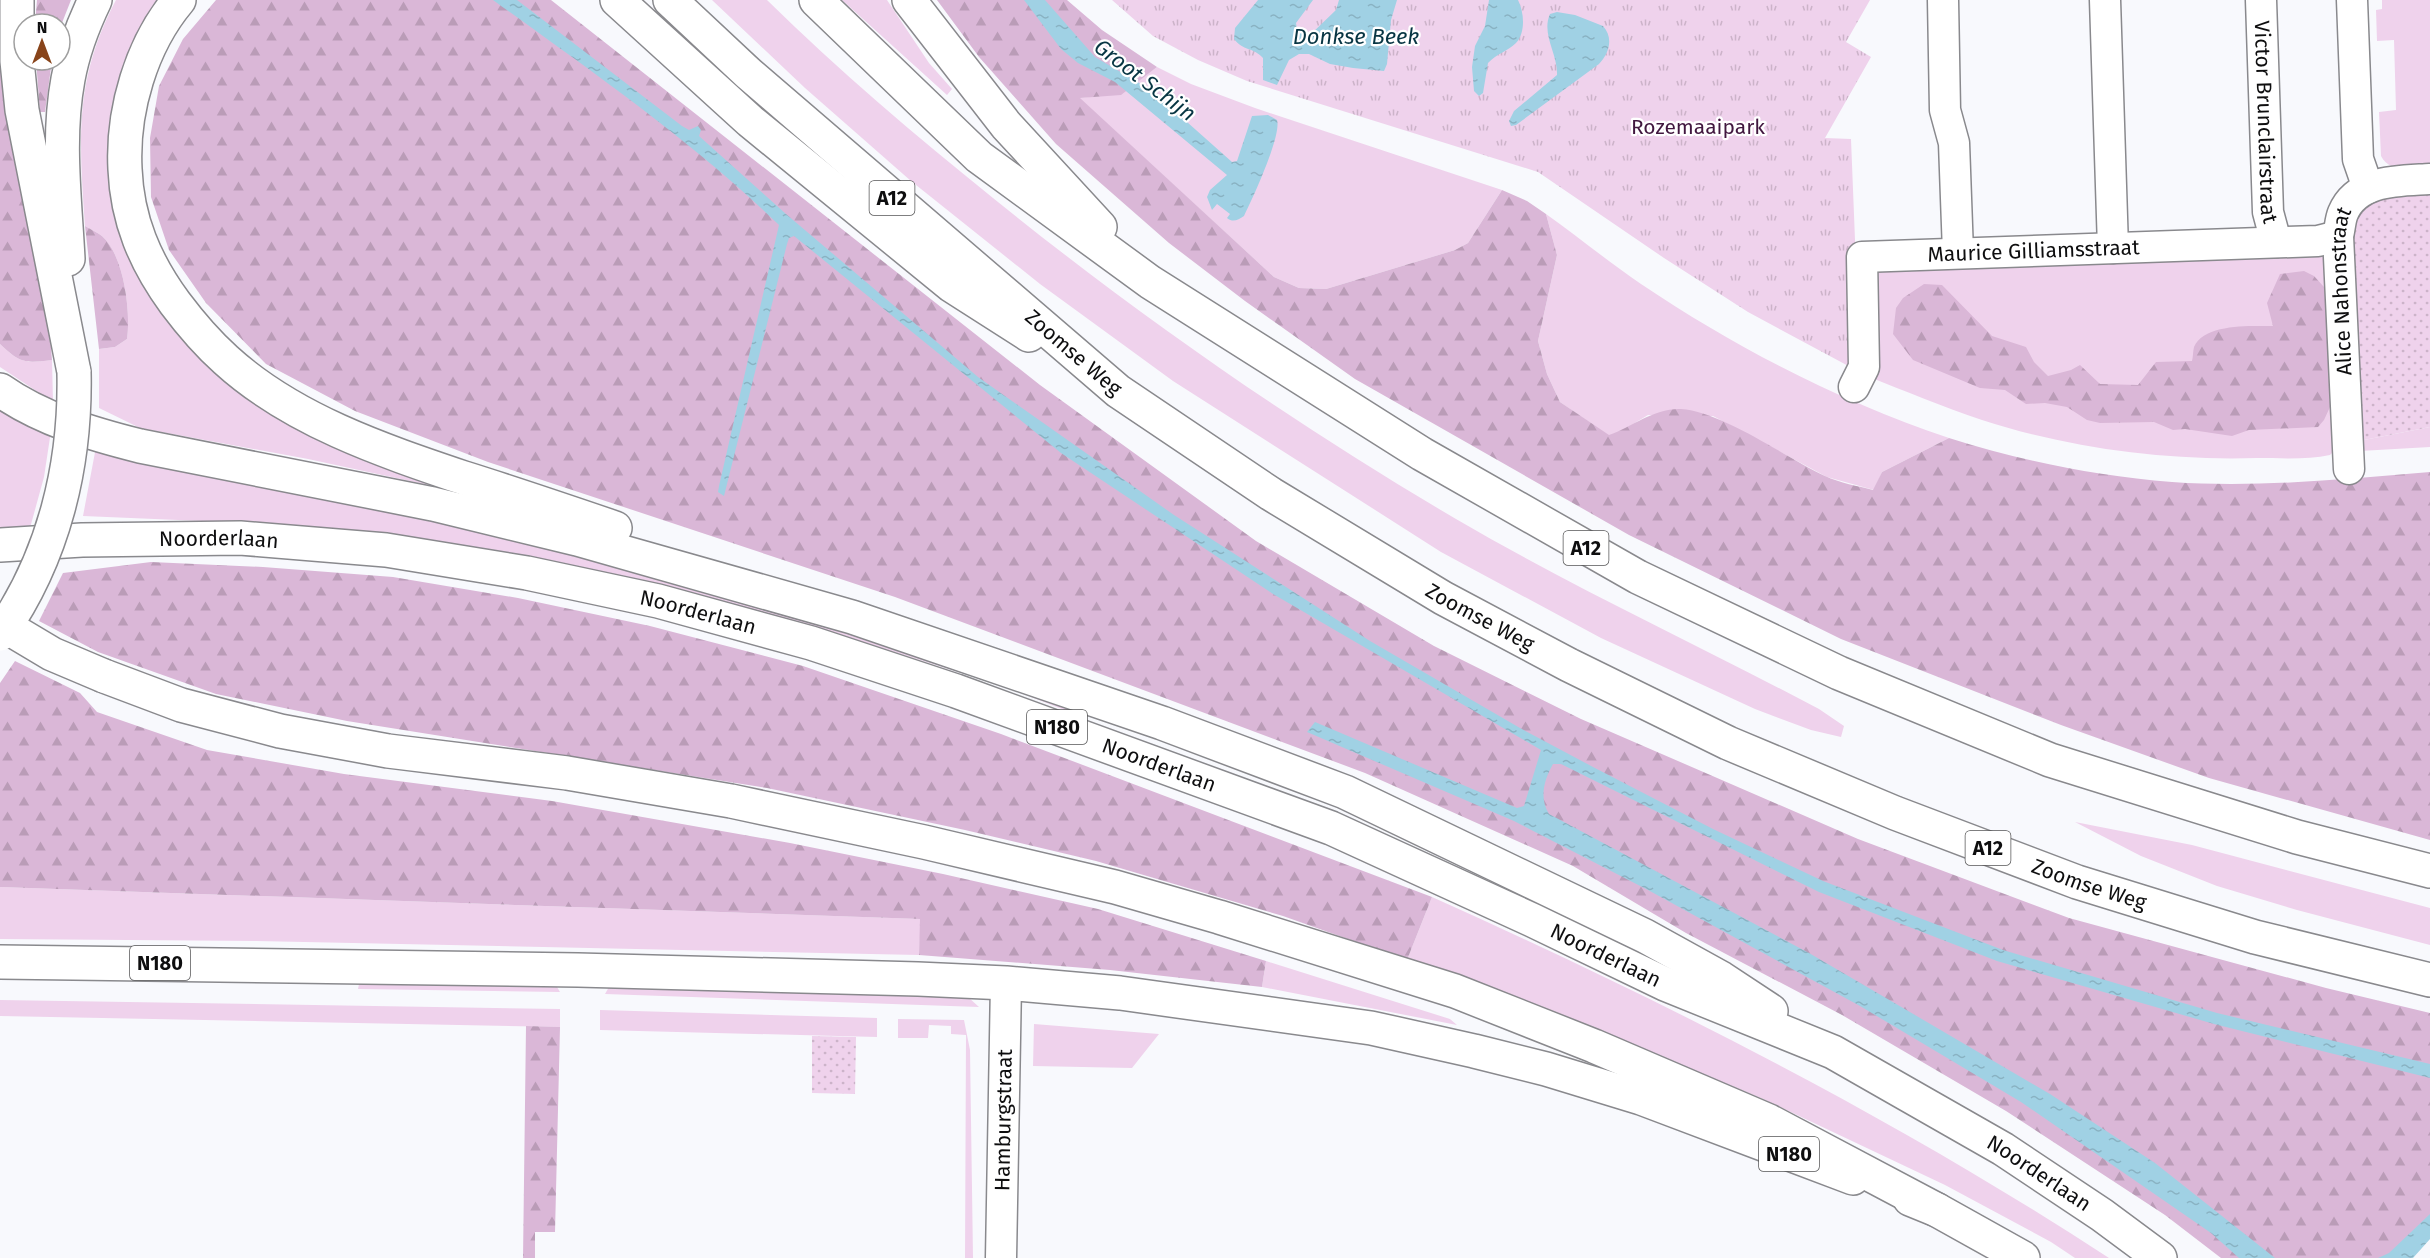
<svg xmlns="http://www.w3.org/2000/svg" width="2430" height="1258" viewBox="0 0 2430 1258" font-family="'Fira Sans',sans-serif">
  <style>
    .grass { fill: #efd2ec }
    .forest { fill: url(#forest-firs) }
    .park { fill: url(#park-tufts) }
    .garden { fill: url(#garden-dots) }
    .water { fill: url(#water-ripples) }
    .lines { fill: none; stroke-linecap: round; stroke-linejoin: round }
    .minor-casing { stroke: #89898d; stroke-width: 33 }
    .major-casing { stroke: #89898d; stroke-width: 36 }
    .highway-casing { stroke: #89898d; stroke-width: 36 }
    .minor { stroke: #fff; stroke-width: 30 }
    .major { stroke: #fff; stroke-width: 33 }
    .highway { stroke: #fff; stroke-width: 33 }
    .highway-bridge-casing { stroke: #89898d; stroke-width: 36; stroke-linecap: butt }
    .highway-bridge { stroke: #fff; stroke-width: 33 }
    .labels { text-anchor: middle; dominant-baseline: central; stroke-width: 4.5; stroke-linejoin: round; paint-order: stroke }
    .shield { fill: #fff; stroke: #565657; stroke-width: 1.5 }
    .shield-label { font-size: 20px; font-weight: bold; fill: #0e0e0f }
    .street-label { font-size: 21px; fill: #0e0e0f; stroke: #fff }
    .park-label { font-size: 21px; fill: #41173f; stroke: #fff }
    .water-label { font-size: 22px; font-style: italic; fill: #073543; stroke: #fff }
  </style>
  <defs>
    <pattern id="forest-firs" width="22" height="20" patternUnits="userSpaceOnUse" patternTransform="scale(1.5)"><rect width="22" height="20" fill="#dab7d7"/><path d="M5 1l3.5 6h-7zM16 11l3.5 6h-7z" fill="#ba9cb7"/></pattern>
    <pattern id="park-tufts" width="24" height="20" patternUnits="userSpaceOnUse" patternTransform="scale(1.5)"><rect width="24" height="20" fill="#efd2ec"/><path d="M3 7l-1-3M5 7V3M7 7l1-3M15 17l-1-3M17 17v-4M19 17l1-3" fill="none" stroke="#ccb3c9"/></pattern>
    <pattern id="garden-dots" width="8" height="8" patternUnits="userSpaceOnUse" patternTransform="scale(1.5)"><rect width="8" height="8" fill="#efd2ec"/><path d="M2 2h.1M6 6h.1" fill="none" stroke="#ccb3c9" stroke-width="1.8" stroke-linecap="round"/></pattern>
    <pattern id="water-ripples" width="26" height="14" patternUnits="userSpaceOnUse" patternTransform="scale(1.5)"><rect width="26" height="14" fill="#a0d1e4"/><path d="M2 4q2-2 4 0t4 0M15 11q2-2 4 0t4 0" fill="none" stroke="#89b2c2"/></pattern>
  </defs>
  <rect width="100%" height="100%" fill="#f8f9fd"/>
  <path class="grass" d="M 116,0 L 165,0 L 117,109 L 180,327 L 461,492 L 308,459 L 140,428 L 99,408 L 99,349 L 115,347 L 127,339 C 131,312 124,255 102,236 C 97,232 90,229 85,226 C 79,139 74,80 116,0 Z
    M 712,0 L 767,0 C 839,71 915,135 993,198 C 1139,316 1294,424 1456,519 C 1574,588 1698,645 1819,709 L 1844,726 L 1841,737 L 1811,730 L 1755,709 L 1601,638 L 1441,552 L 1173,381 L 1040,284 L 911,181 L 805,88 Z
    M 842,0 L 887,0 L 929,63 L 952,89 L 947,95 Z
    M 2382,0 L 2430,0 L 2430,167 C 2413,168 2390,174 2381,156 L 2379,112 L 2396,110 L 2394,40 L 2377,41 L 2376,10 L 2382,9 Z
    M 1157,67 L 1191,84 L 1255,108 L 1502,190 L 1468,243 L 1455,250 L 1326,289 L 1299,288 L 1274,277 L 1079,98 L 1121,94 Z
    M 1546,214 C 1578,237 1609,262 1641,284 C 1736,348 1841,402 1949,438 L 1882,472 L 1874,490 L 1827,477 L 1713,416 L 1648,415 L 1625,429 L 1609,436 L 1560,402 L 1547,374 L 1538,341 L 1557,255 Z
    M 2334,249 L 2334,451 L 2330,455 C 2307,460 2280,458 2257,458 C 2166,461 2068,448 1982,420 C 1943,407 1905,391 1867,376 L 1873,269 Z
    M 0,344 C 21,364 25,363 52,360 L 53,402 L 0,367 Z
    M 0,406 L 51,431 L 44,477 L 30,528 L 0,531 Z
    M 2430,427 L 2430,447 L 2360,451 L 2359,434 L 2364,440 Z
    M 96,447 L 622,558 L 1069,703 L 1067,711 L 1003,686 L 818,628 L 726,603 L 313,530 L 226,522 L 83,516 Z
    M 2075,822 L 2192,845 L 2430,908 L 2430,945 L 2297,910 L 2217,886 L 2141,856 Z
    M 0,887 L 921,919 L 919,955 L 256,941 L 0,939 Z
    M 1432,897 C 1666,1002 1895,1118 2109,1258 L 2075,1258 L 2051,1242 L 1945,1185 L 1761,1098 L 1553,1013 L 1407,960 Z
    M 1266,961 L 1450,1019 L 1457,1025 L 1262,987 Z
    M 363,981 L 550,983 L 557,987 L 560,992 L 358,989 L 359,984 Z
    M 615,983 L 968,997 L 979,1007 L 605,994 L 609,987 Z
    M 0,1000 L 560,1009 L 560,1027 L 0,1016 Z
    M 600,1010 L 877,1018 L 877,1037 L 600,1030 Z
    M 898,1019 L 964,1020 L 970,1050 L 973,1258 L 965,1258 L 966,1035 L 951,1034 L 951,1026 L 929,1025 L 928,1038 L 898,1038 Z
    M 1034,1024 L 1159,1034 L 1132,1068 L 1033,1066 Z"/>
  <path class="forest" d="M 0,0 L 49,323 L 52,360 C 25,363 21,364 0,344 Z
    M 37,0 L 71,0 L 60,28 L 60,24 L 35,24 Z
    M 216,0 L 551,0 L 1040,385 L 1256,541 L 1434,646 L 1581,719 L 1858,839 L 2069,918 L 2326,988 L 2430,1013 L 2430,1225 L 2398,1258 L 2221,1258 L 2165,1215 L 2006,1111 L 1842,1015 L 1686,933 L 1573,866 L 1365,773 L 895,597 L 488,462 L 355,411 L 266,364 L 206,303 L 169,250 L 151,197 L 150,138 L 159,86 L 183,39 Z
    M 937,0 L 1067,0 L 1102,30 L 1157,67 L 1121,95 L 1080,98 L 1274,277 L 1299,288 L 1326,289 L 1455,250 L 1468,243 L 1502,190 L 1527,201 L 1546,214 L 1557,255 L 1538,341 L 1547,374 L 1560,402 L 1609,435 C 1632,427 1654,408 1681,409 C 1723,412 1785,457 1825,476 C 1840,483 1858,486 1873,490 L 1882,472 L 1949,438 C 2022,461 2096,476 2172,482 C 2257,488 2345,479 2430,472 L 2430,840 L 2209,778 L 2061,725 L 1841,639 L 1629,535 L 1355,379 L 1245,301 L 1169,243 L 1056,144 L 979,57 Z
    M 36,60 L 52,60 L 45,112 L 40,112 Z
    M 85,226 C 90,229 97,232 102,236 C 124,255 131,312 127,339 L 115,347 L 99,349 Z
    M 2304,271 L 2314,276 L 2324,287 L 2328,306 L 2330,407 L 2324,420 L 2318,427 L 2249,430 L 2232,436 L 2185,429 L 2173,430 L 2154,422 L 2100,423 L 2087,420 L 2067,407 L 2045,403 L 2026,404 L 2005,390 L 1980,388 L 1913,360 L 1893,334 L 1896,308 L 1903,298 L 1924,284 L 1942,285 L 1992,336 L 2026,347 L 2034,362 L 2048,376 L 2071,370 L 2080,365 L 2100,384 L 2138,385 L 2156,362 L 2192,361 C 2193,357 2193,351 2194,347 C 2204,323 2252,326 2273,326 L 2267,303 L 2280,274 Z
    M 151,562 L 263,567 L 393,577 L 518,598 L 650,626 L 803,666 L 1001,734 L 1432,897 L 1407,960 L 1283,916 L 1096,861 L 965,830 L 767,788 L 347,721 L 216,694 L 98,652 L 39,621 L 63,573 Z
    M 15,661 L 80,693 L 97,712 L 207,750 L 344,774 L 552,801 L 790,843 L 943,874 L 1098,909 L 1266,961 L 1262,987 L 1110,970 L 919,955 L 920,919 L 0,887 L 0,683 Z
    M 526,1026 L 560,1027 L 555,1232 L 535,1232 L 535,1258 L 523,1258 Z"/>
  <path class="park" d="M 1112,0 L 1870,0 L 1846,42 L 1871,57 L 1825,138 L 1851,139 L 1856,265 L 1854,369 L 1748,312 L 1664,258 L 1538,172 L 1247,81 L 1198,60 L 1153,36 Z"/>
  <path class="garden" d="M 2430,192 L 2430,427 L 2364,440 L 2359,434 L 2352,237 L 2356,217 L 2373,199 Z
    M 812,1036 L 856,1037 L 855,1094 L 812,1093 Z"/>
  <path class="water" d="M 493,0 L 517,0 L 682,126 L 689,130 L 698,126 L 701,130 L 699,136 L 786,214 L 978,377 L 1174,515 L 1370,641 L 1520,728 L 1593,767 L 1713,829 L 1823,881 L 2003,950 L 2217,1013 L 2430,1064 L 2430,1078 L 2214,1024 L 1997,961 L 1819,892 L 1561,764 L 1553,764 C 1544,780 1539,798 1549,814 L 1809,953 L 2050,1094 L 2155,1163 L 2275,1258 L 2239,1258 L 2211,1233 L 2021,1102 L 1860,1006 L 1648,890 L 1514,821 L 1307,732 L 1315,722 L 1517,808 L 1524,806 L 1541,750 L 1273,594 L 1061,453 L 794,236 L 789,238 L 787,244 L 724,496 L 718,492 L 719,486 L 779,225 C 692,141 591,71 493,0 Z
    M 1024,0 L 1045,0 L 1095,57 L 1151,90 L 1232,162 L 1237,161 L 1252,116 L 1268,115 L 1277,120 C 1282,135 1252,200 1244,216 C 1238,220 1233,223 1227,218 L 1230,214 L 1217,204 L 1212,210 L 1207,197 L 1210,190 L 1227,175 L 1115,82 L 1078,63 L 1061,49 Z
    M 1258,0 L 1313,0 L 1296,23 L 1297,29 L 1309,36 L 1336,10 L 1339,0 L 1397,0 L 1391,20 L 1387,64 L 1384,71 L 1353,68 L 1330,64 L 1309,54 L 1299,54 L 1289,60 L 1277,85 L 1263,80 L 1263,58 C 1253,47 1243,51 1234,39 L 1235,28 Z
    M 1489,0 L 1518,0 C 1524,12 1526,32 1516,43 C 1508,51 1496,54 1488,63 L 1483,93 L 1479,96 L 1474,91 L 1472,67 L 1475,46 L 1485,26 Z
    M 1557,12 L 1575,15 L 1603,26 C 1614,38 1609,54 1599,64 L 1516,125 L 1511,126 L 1509,121 L 1514,111 L 1557,75 C 1558,54 1541,34 1550,14 Z
    M 2430,1214 L 2430,1239 L 2413,1258 L 2378,1258 L 2389,1253 Z"/>
  <g class="lines">
    <g class="minor-casing">
      <g id="minor">
        <path d="M 1943,0 L 1945,110 L 1954,143 L 1958,253"/>
        <path d="M 2105,0 L 2113,248"/>
        <path id="s1" d="M 2261,0 L 2268,212 L 2276,242"/>
        <path d="M 2352,0 L 2358,159 L 2368,188"/>
        <path id="s2" d="M 1854,387 L 1864,367 L 1862,257 L 2318,241 L 2338,236"/>
        <path id="s3" d="M 2349,469 L 2338,236 C 2340,229 2340,220 2343,213 C 2357,179 2400,181 2430,179"/>
        <path id="s4" d="M 1001,1258 L 1006,983"/>
      </g>
    </g>
    <g class="major-casing">
      <path id="major" d="M 0,962 L 578,970 L 918,979 L 1006,983 L 1120,993 L 1371,1028 L 1474,1051 L 1546,1069 L 1641,1098 L 1853,1178
        M 1910,1199 L 1937,1210 L 2023,1258"/>
    </g>
    <g class="highway-casing">
      <g id="highway">
        <path d="M 17,0 L 17,61 L 22,110 L 74,372"/>
        <path d="M 179,0 C 141,45 122,111 125,169 C 127,220 145,262 175,303 C 190,323 207,343 226,360 C 292,420 381,450 464,478 C 515,494 565,511 615,528"/>
        <path d="M 617,0 L 750,121 L 951,285 L 1029,335"/>
        <path id="s5" d="M 670,0 L 748,73 L 1118,391 L 1271,494 L 1443,598 L 1569,665 L 1728,743 L 1895,813 L 2077,882 L 2255,937 L 2430,980"/>
        <path d="M 816,0 L 979,157 L 1150,282 L 1422,454 L 1638,577 L 1839,673 L 2050,760 L 2297,837 L 2430,871"/>
        <path d="M 909,0 L 1006,125 L 1100,227"/>
        <path d="M 68,259 C 65,200 57,138 68,79 C 73,51 83,25 95,0"/>
        <path d="M 0,390 C 41,419 92,434 140,446 L 433,504 L 577,539 L 852,617 L 1162,723 L 1345,792 L 1645,936 L 1721,978 L 1771,1011"/>
        <path id="s6" d="M 0,545 L 82,540 L 240,538 L 386,550 L 527,573 L 658,601 L 811,643 L 956,691 L 1331,828 L 1532,920 L 1665,984 L 1833,1052 L 2003,1149 L 2102,1215 L 2160,1258"/>
        <path d="M 104,676 L 181,705 L 280,731 L 388,751 L 567,773 L 731,801 L 924,842 L 1115,887 L 1219,917 L 1455,991 L 1594,1046 L 1769,1121 L 1937,1210"/>
      </g>
    </g>
    <use href="#minor" class="minor"/>
    <use href="#major" class="major"/>
    <use href="#highway" class="highway"/>
    <g class="highway-bridge-casing">
      <path id="highway-bridge" d="M 0,623 L 52,654 L 104,676
        M 0,634 C 54,557 76,465 74,372"/>
    </g>
    <use href="#highway-bridge" class="highway-bridge"/>
  </g>
  <g class="labels">
    <g class="shield">
      <rect x="869.5" y="181" width="45" height="34" rx="4.5"/>
      <rect x="1563.5" y="531" width="45" height="34" rx="4.5"/>
      <rect x="1027" y="710" width="60" height="34" rx="4.5"/>
      <rect x="1965.5" y="831" width="45" height="34" rx="4.5"/>
      <rect x="130" y="946" width="60" height="34" rx="4.5"/>
      <rect x="1759" y="1137" width="60" height="34" rx="4.5"/>
    </g>
    <g class="shield-label">
      <text x="892" y="198">A12</text>
      <text x="1586" y="548">A12</text>
      <text x="1057" y="727">N180</text>
      <text x="1988" y="848">A12</text>
      <text x="160" y="963">N180</text>
      <text x="1789" y="1154">N180</text>
    </g>
    <g class="street-label">
      <text stroke="none"><textPath href="#s1" startOffset="122">Victor Brunclairstraat</textPath></text>
      <text stroke="none"><textPath href="#s2" startOffset="304">Maurice Gilliamsstraat</textPath></text>
      <text stroke="none"><textPath href="#s3" startOffset="178">Alice Nahonstraat</textPath></text>
      <text stroke="none"><textPath href="#s5" startOffset="536">Zoomse Weg</textPath></text>
      <text stroke="none"><textPath href="#s6" startOffset="219">Noorderlaan</textPath></text>
      <text stroke="none"><textPath href="#s6" startOffset="705">Noorderlaan</textPath></text>
      <text stroke="none"><textPath href="#s5" startOffset="1022">Zoomse Weg</textPath></text>
      <text stroke="none"><textPath href="#s6" startOffset="1191">Noorderlaan</textPath></text>
      <text stroke="none"><textPath href="#s5" startOffset="1688">Zoomse Weg</textPath></text>
      <text stroke="none"><textPath href="#s6" startOffset="1677">Noorderlaan</textPath></text>
      <text stroke="none"><textPath href="#s4" startOffset="138">Hamburgstraat</textPath></text>
      <text stroke="none"><textPath href="#s6" startOffset="2163">Noorderlaan</textPath></text>
    </g>
    <g class="park-label">
      <text x="1698" y="127">Rozemaaipark</text>
    </g>
    <g class="water-label">
      <text x="1356" y="36">Donkse Beek</text>
      <text transform="translate(1145 80) rotate(37)">Groot Schijn</text>
    </g>
  </g>
  <g transform="translate(42 42)"><circle r="28" fill="#ffffff" stroke="#9f9f9f" stroke-width="1.5"/>
  <path d="M0-4.5L10 22L0 15L-10 22Z" fill="#88441a"/>
  <text y="-9" font-size="16" font-weight="bold" text-anchor="middle" fill="#0e0e0f">N</text>
  </g>
</svg>
